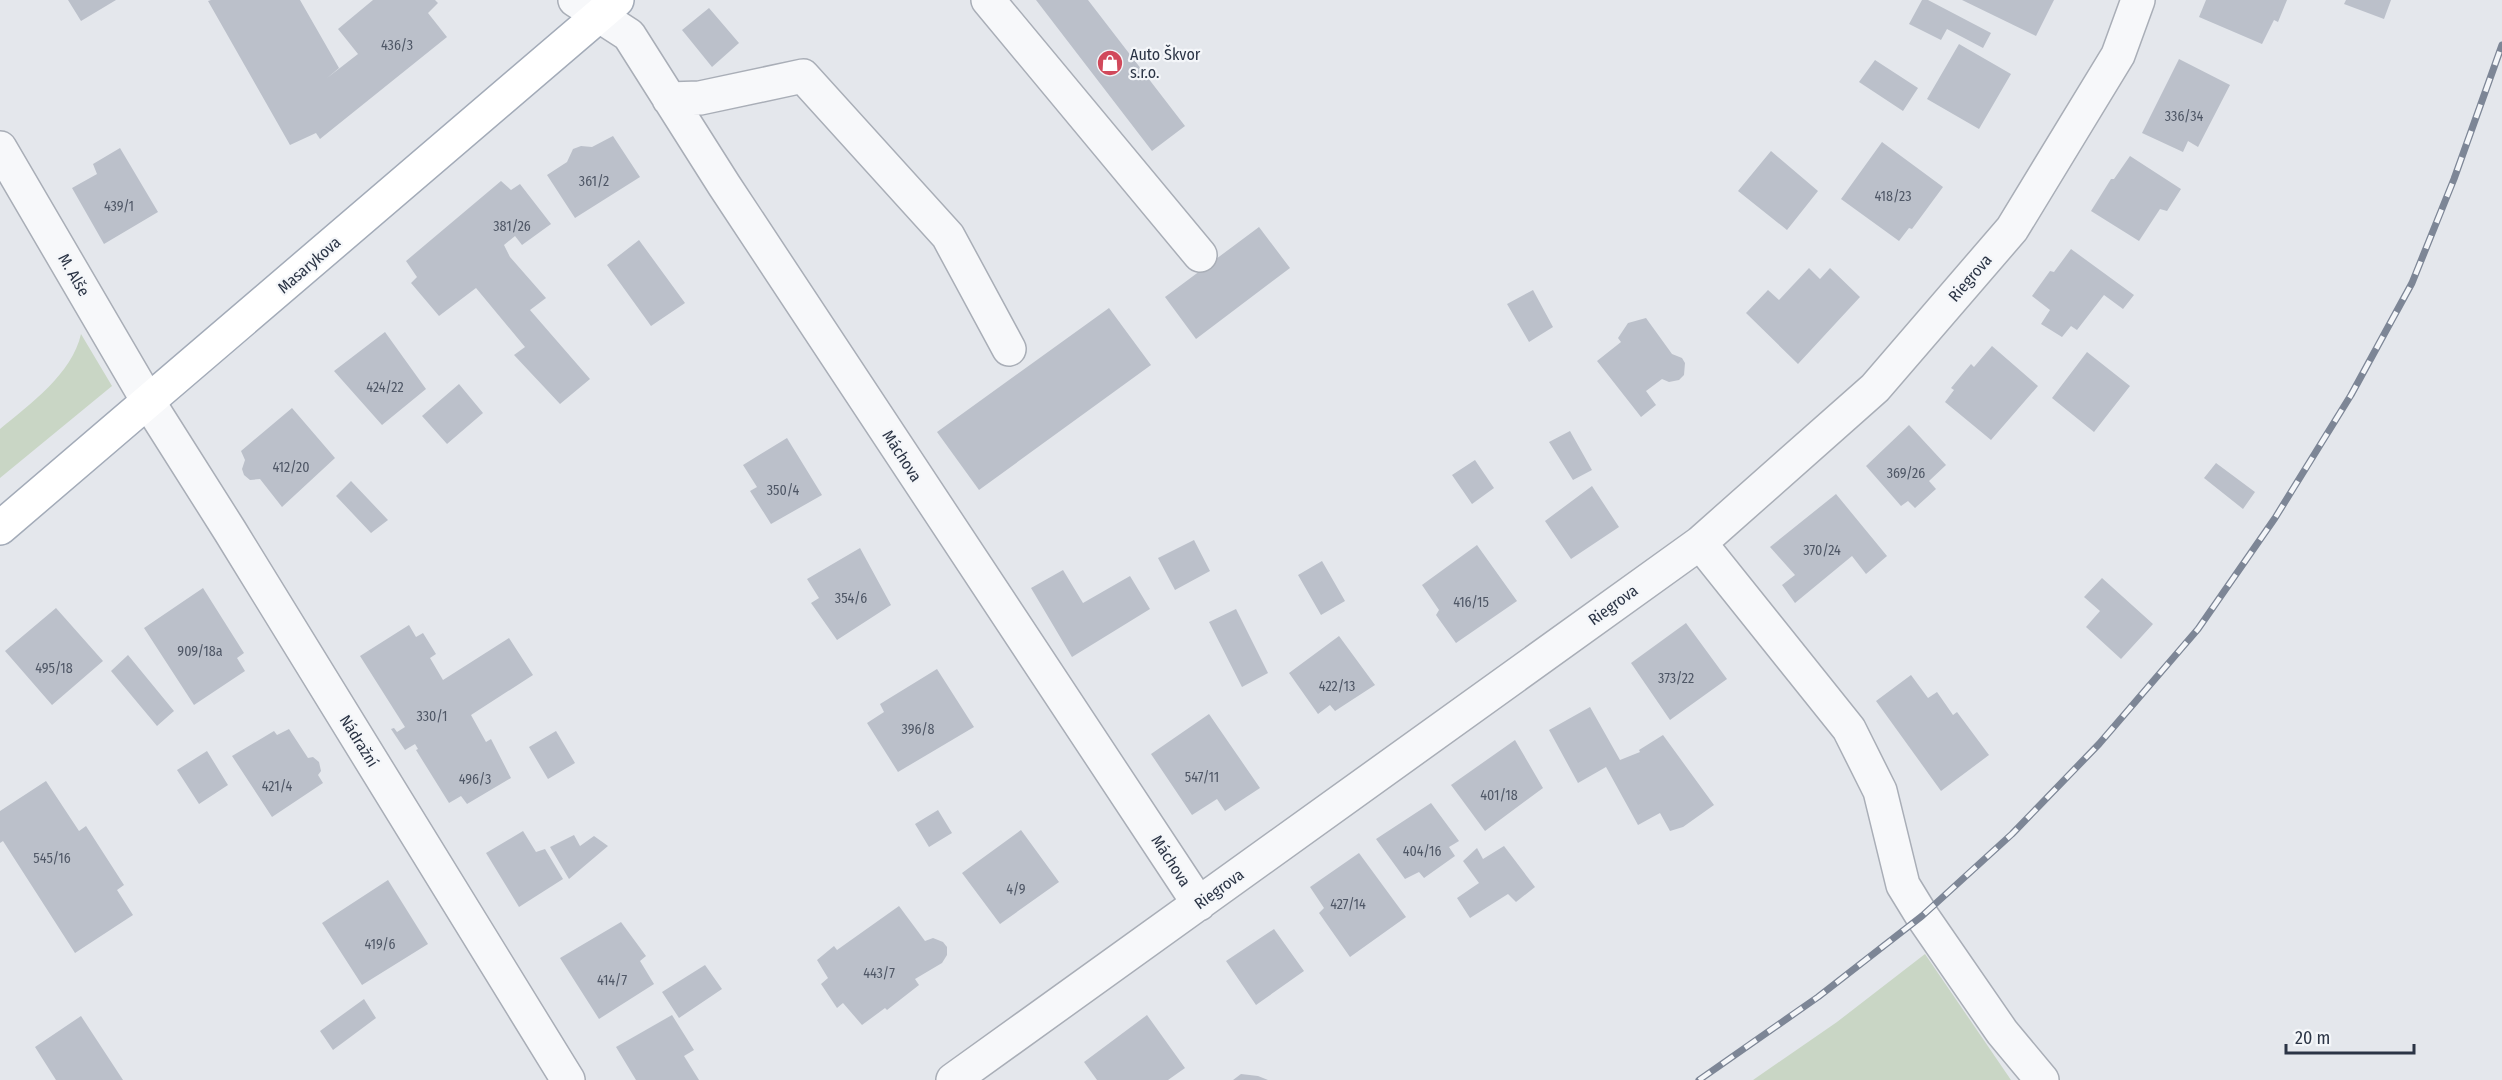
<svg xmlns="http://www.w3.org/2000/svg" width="2502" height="1080" viewBox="0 0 2502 1080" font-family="'Fira Sans Condensed',sans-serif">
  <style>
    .green { fill: #c9d6c5 }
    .building { fill: #bbc0ca }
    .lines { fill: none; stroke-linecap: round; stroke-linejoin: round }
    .minor-casing { stroke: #a9aeb7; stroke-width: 36 }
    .major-casing { stroke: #a3abb8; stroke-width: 36 }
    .minor { stroke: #f7f8fa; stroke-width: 33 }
    .major { stroke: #fff; stroke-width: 33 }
    .rail-casing { stroke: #7d8696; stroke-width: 7 }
    .rail { stroke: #f4f6f9; stroke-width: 4.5; stroke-dasharray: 14; stroke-linecap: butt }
    .labels { text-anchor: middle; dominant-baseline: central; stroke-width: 4.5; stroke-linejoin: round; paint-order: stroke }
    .number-label { font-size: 14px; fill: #4f5766 }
    .poi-label { font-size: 16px; fill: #2b3445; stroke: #f4f6f9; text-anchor: start }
    .street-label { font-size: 16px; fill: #2b3445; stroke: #f4f6f9 }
  </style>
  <rect width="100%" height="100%" fill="#e4e7ec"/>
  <path class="green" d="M 81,334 L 112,386 L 0,478 L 0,429 C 30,404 72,374 81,334 Z
    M 1925,954 L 2011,1080 L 1753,1080 L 1837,1022 Z"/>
  <path class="building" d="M 68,0 L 116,0 L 81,21 Z
    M 211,0 L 300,0 L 339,68 L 327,78 L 358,54 L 338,29 L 373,0 L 435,0 L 438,3 L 428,13 L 447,37 L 320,139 L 316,133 L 290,145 L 208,1 Z
    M 1036,0 L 1088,0 L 1185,126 L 1152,151 Z
    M 1922,0 L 1928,0 L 1991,33 L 1983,48 L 1947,29 L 1941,40 L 1909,24 Z
    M 1962,0 L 2054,0 L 2036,36 Z
    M 2206,0 L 2287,0 L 2278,22 L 2274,20 L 2262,44 L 2199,17 Z
    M 2346,0 L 2391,0 L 2384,19 L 2344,4 Z
    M 709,8 L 739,43 L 712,67 L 682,30 Z
    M 1959,44 L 2011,74 L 1979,129 L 1927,99 Z
    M 2179,59 L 2230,85 L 2198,147 L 2188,141 L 2183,152 L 2142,133 Z
    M 1875,60 L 1918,88 L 1903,111 L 1859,82 Z
    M 613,136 L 640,177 L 575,218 L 547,175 L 567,162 L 573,149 L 581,146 L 592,147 Z
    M 1882,142 L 1943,187 L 1912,229 L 1909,228 L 1899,241 L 1841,199 Z
    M 120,148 L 158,212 L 104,244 L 72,188 L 97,174 L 93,164 Z
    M 1771,151 L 1818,191 L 1787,230 L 1738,191 Z
    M 2130,156 L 2181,189 L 2167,211 L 2160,209 L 2139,241 L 2091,211 L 2111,179 L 2114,179 Z
    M 501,181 L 511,190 L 520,184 L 551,224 L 522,245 L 515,236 L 504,245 L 510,257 L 546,298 L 530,310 L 590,379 L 560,404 L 514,355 L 525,347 L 476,288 L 439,316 L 411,283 L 417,277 L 406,261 Z
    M 1259,227 L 1290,268 L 1196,339 L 1165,297 Z
    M 639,240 L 685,303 L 651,326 L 607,265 Z
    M 2071,249 L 2134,295 L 2123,309 L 2104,295 L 2077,330 L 2071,326 L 2062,337 L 2041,324 L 2050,310 L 2032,296 L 2050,271 L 2054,272 Z
    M 1809,268 L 1820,279 L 1830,268 L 1860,297 L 1798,364 L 1746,313 L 1768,290 L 1779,300 Z
    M 1533,290 L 1553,327 L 1529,342 L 1507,304 Z
    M 1109,308 L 1151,365 L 979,490 L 937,432 Z
    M 1646,318 L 1672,354 L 1682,358 L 1685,363 L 1684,375 L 1679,380 L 1669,382 L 1662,379 L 1646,391 L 1656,405 L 1641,417 L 1597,361 L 1621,342 L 1618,338 L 1628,323 Z
    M 385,332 L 426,389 L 382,425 L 334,371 Z
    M 1992,346 L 2038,386 L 1991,440 L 1945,402 L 1954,390 L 1951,388 L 1971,364 L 1974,367 Z
    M 2087,352 L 2130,386 L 2094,432 L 2052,398 Z
    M 459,384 L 483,413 L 447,444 L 422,416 Z
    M 292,408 L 335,458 L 282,507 L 260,479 L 250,480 L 244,475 L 242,469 L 245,460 L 241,451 Z
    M 1909,425 L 1946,465 L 1929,481 L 1936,489 L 1915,508 L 1908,501 L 1901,506 L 1866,466 Z
    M 1570,431 L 1592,470 L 1573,480 L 1549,442 Z
    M 787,438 L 822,495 L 771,524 L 750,491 L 757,487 L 743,465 Z
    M 1475,460 L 1494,488 L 1472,504 L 1452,475 Z
    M 2216,463 L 2255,492 L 2243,509 L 2204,478 Z
    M 351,481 L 388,520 L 371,533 L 336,496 Z
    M 1592,486 L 1619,527 L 1571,559 L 1545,521 Z
    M 1836,494 L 1887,556 L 1866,574 L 1852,556 L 1795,603 L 1782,585 L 1795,575 L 1770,547 Z
    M 1194,540 L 1210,571 L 1175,590 L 1158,558 Z
    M 1477,545 L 1517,601 L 1456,643 L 1436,615 L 1439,610 L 1422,585 Z
    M 860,548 L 891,605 L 837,640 L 811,603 L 819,598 L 807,579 Z
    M 1322,561 L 1345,601 L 1321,615 L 1298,575 Z
    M 1063,570 L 1083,603 L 1130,576 L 1150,609 L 1072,657 L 1031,588 Z
    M 2102,578 L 2153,624 L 2121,659 L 2086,627 L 2100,611 L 2084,597 Z
    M 203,588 L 244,653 L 237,658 L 245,671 L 194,705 L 144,628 Z
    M 56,608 L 103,661 L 52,705 L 5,651 Z
    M 1236,609 L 1268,673 L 1242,687 L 1209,622 Z
    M 1686,623 L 1727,679 L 1670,720 L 1631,663 Z
    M 409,625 L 416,637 L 423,633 L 436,654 L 430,658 L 443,680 L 509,638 L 533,675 L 471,715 L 486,742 L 491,739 L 511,778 L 467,804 L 461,796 L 449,803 L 416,750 L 418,749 L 415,744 L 405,750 L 391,729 L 394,728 L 397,732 L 405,727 L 360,656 Z
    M 1339,636 L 1375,685 L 1335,711 L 1330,705 L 1318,714 L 1289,673 Z
    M 128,655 L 174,711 L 157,726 L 111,671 Z
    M 937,669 L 974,727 L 898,772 L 867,723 L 884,712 L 880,704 Z
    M 1911,675 L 1928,698 L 1937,692 L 1953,715 L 1957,712 L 1989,755 L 1941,791 L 1876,701 Z
    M 1590,707 L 1620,760 L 1640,752 L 1639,750 L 1663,735 L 1714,805 L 1683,827 L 1670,831 L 1660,813 L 1638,825 L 1606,767 L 1578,783 L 1549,730 Z
    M 1209,714 L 1260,788 L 1225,811 L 1217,799 L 1192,815 L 1151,754 Z
    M 289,729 L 308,758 L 313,757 L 319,762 L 321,771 L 318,775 L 323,783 L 272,817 L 232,756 L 274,731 L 277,735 Z
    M 556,731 L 575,763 L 548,779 L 529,747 Z
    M 1515,740 L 1543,788 L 1485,831 L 1451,785 Z
    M 207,751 L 228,785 L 199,804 L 177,770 Z
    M 46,781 L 79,831 L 86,826 L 124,885 L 117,890 L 133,915 L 75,953 L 3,841 L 0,843 L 0,811 Z
    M 1431,803 L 1459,841 L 1449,847 L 1455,856 L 1424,878 L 1419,872 L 1405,879 L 1376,839 Z
    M 938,810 L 952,833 L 929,847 L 915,824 Z
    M 1021,830 L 1059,882 L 1000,924 L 962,873 Z
    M 523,831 L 536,852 L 545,849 L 563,879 L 519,907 L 486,853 Z
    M 574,835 L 580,846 L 594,836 L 608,846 L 569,879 L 550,847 Z
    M 1504,846 L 1535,887 L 1516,902 L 1508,894 L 1470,918 L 1457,898 L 1479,883 L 1463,861 L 1477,848 L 1483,859 Z
    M 1359,853 L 1406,917 L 1350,957 L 1319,913 L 1324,908 L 1310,887 Z
    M 388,880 L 428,944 L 362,985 L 322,923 Z
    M 899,906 L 925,941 L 933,938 L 943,942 L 947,947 L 947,955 L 942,963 L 915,979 L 919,985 L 887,1010 L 885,1008 L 862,1025 L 843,1003 L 837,1008 L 821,984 L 828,978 L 817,960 L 834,946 L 837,950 Z
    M 621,922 L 646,956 L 640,961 L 654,984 L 599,1019 L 560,958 Z
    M 1274,929 L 1304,971 L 1256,1005 L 1226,961 Z
    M 705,965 L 722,989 L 679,1018 L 662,992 Z
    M 364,999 L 376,1018 L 333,1050 L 320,1031 Z
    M 672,1015 L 694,1050 L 684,1056 L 699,1080 L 636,1080 L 616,1047 Z
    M 1147,1015 L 1185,1068 L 1168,1080 L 1097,1080 L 1084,1062 Z
    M 81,1016 L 123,1080 L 56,1080 L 35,1047 Z
    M 1241,1074 L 1258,1076 L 1268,1080 L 1233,1080 Z"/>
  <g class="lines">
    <g class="minor-casing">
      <path id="minor" d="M 575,0 L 629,35 L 724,185 L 1199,904
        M 988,0 L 1200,255
        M 669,99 L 700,98 L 803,76 L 948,236 L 1009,349
        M 0,148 L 149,403 L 230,531 L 568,1080
        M 1700,543 L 1849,729 L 1880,791 L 1903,885 L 1922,916 L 2002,1032 L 2042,1080
        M 953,1080 L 1700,543 L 1875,388 L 2012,229 L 2118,55 L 2138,0"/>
    </g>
    <g class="major-casing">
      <path id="major" d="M 0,528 L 617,0"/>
    </g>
    <use href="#minor" class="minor"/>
    <use href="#major" class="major"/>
    <g class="rail-casing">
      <path id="rail" d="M 1699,1080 L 1818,997 L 1922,916 L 2012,834 L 2099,744 L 2198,629 L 2275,518 L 2351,395 L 2412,283 L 2454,179 L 2502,45"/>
    </g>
    <use href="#rail" class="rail"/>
  </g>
  <defs>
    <g id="shop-disc" transform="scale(1.35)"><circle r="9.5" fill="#d1495b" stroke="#f4f6f9"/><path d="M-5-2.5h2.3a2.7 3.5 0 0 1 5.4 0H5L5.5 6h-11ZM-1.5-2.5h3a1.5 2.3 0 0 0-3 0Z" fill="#fff"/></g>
  </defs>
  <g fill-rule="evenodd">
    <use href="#shop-disc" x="1110" y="63"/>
  </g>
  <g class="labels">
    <g class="number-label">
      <text x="397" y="45">436/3</text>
      <text x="2184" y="116">336/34</text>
      <text x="594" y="181">361/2</text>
      <text x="1893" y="196">418/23</text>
      <text x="119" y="206">439/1</text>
      <text x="512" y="226">381/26</text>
      <text x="385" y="387">424/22</text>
      <text x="291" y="467">412/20</text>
      <text x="1906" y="473">369/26</text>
      <text x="783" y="490">350/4</text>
      <text x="1822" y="550">370/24</text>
      <text x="851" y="598">354/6</text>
      <text x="1471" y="602">416/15</text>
      <text x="200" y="651">909/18a</text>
      <text x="54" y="668">495/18</text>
      <text x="1676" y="678">373/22</text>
      <text x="1337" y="686">422/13</text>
      <text x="432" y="716">330/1</text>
      <text x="918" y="729">396/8</text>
      <text x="1202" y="777">547/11</text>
      <text x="475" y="779">496/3</text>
      <text x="277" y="786">421/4</text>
      <text x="1499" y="795">401/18</text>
      <text x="1422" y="851">404/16</text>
      <text x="52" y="858">545/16</text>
      <text x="1016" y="889">4/9</text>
      <text x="1348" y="904">427/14</text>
      <text x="380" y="944">419/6</text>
      <text x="879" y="973">443/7</text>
      <text x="612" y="980">414/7</text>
    </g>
    <g class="poi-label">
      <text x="1130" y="54">Auto Škvor<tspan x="1130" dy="18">s.r.o.</tspan></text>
    </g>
    <g class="street-label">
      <text transform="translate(309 265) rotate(-41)">Masarykova</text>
      <text transform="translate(74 275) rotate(60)">M. Alše</text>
      <text transform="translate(1970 278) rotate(-49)">Riegrova</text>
      <text transform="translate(902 456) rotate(57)">Máchova</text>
      <text transform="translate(1613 605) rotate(-36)">Riegrova</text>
      <text transform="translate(359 741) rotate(58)">Nádražní</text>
      <text transform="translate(1171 861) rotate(57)">Máchova</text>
      <text transform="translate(1219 889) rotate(-36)">Riegrova</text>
    </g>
  </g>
  <path d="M2286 1044v9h128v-9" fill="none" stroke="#2b3445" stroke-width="3"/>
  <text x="2295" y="1044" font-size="18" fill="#2b3445" stroke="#f4f6f9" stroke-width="4.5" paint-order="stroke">20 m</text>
</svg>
